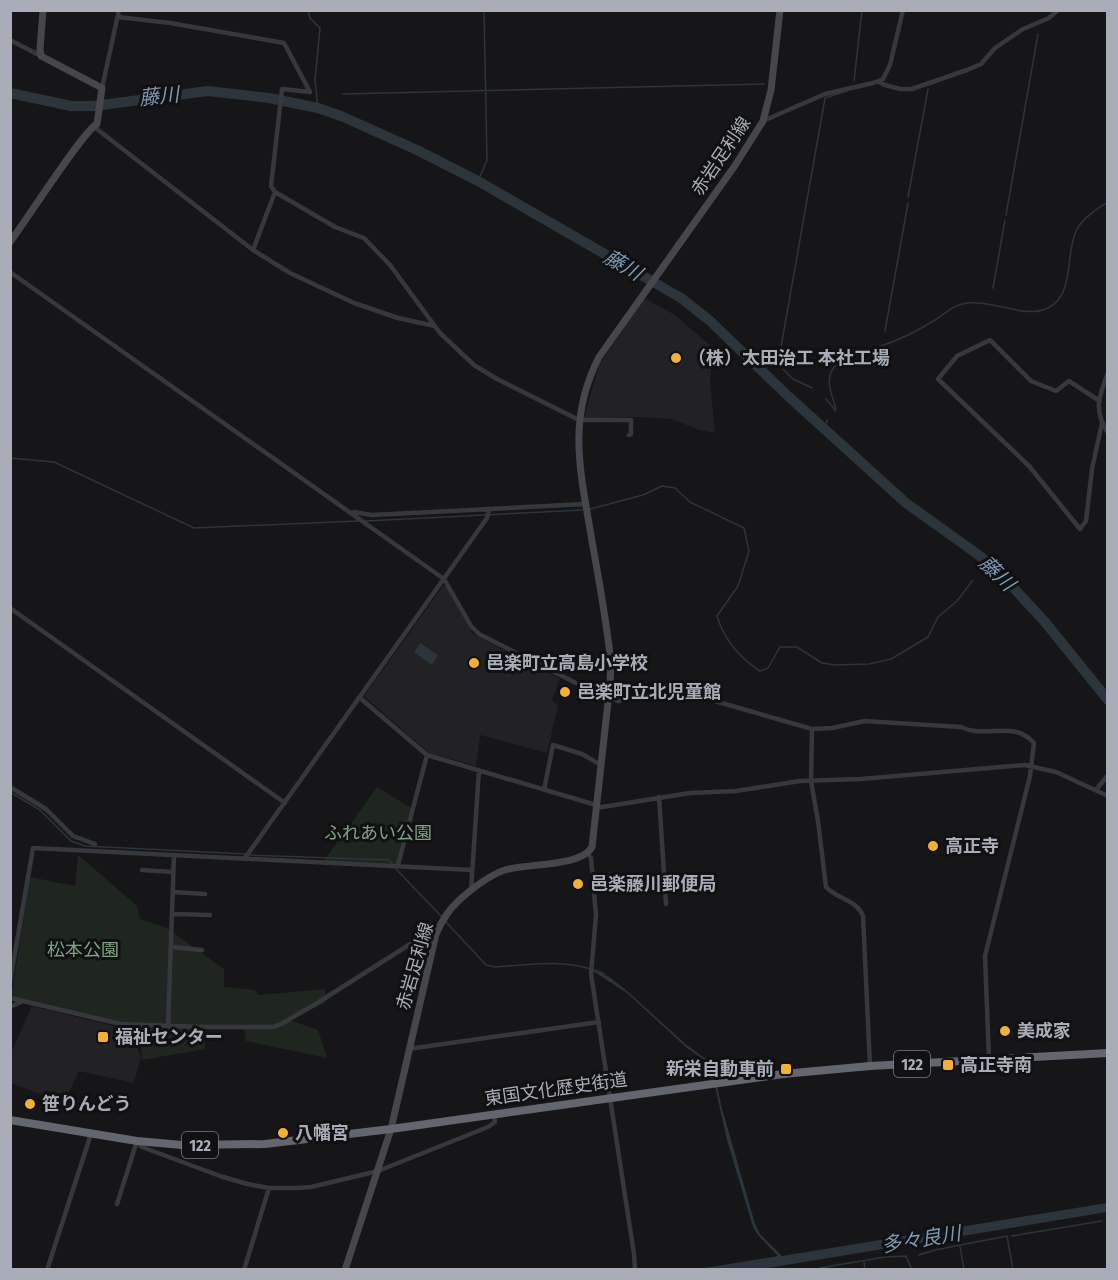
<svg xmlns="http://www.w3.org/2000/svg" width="1118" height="1280" viewBox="0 0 1118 1280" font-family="'Fira Sans Condensed','Noto Sans JP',sans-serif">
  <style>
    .built { fill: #222225 }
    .green { fill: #1e261f }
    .water { fill: #2c353c }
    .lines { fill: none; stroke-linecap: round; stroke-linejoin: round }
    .stream { stroke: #2c353c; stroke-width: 1.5 }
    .river { stroke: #2c353c; stroke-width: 10 }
    .street { stroke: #37383d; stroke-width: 4.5 }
    .secondary { stroke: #45474d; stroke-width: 7 }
    .highway { stroke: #63666e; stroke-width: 8 }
    .poi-dot { fill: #f2b134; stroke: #111113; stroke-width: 2 }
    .labels { text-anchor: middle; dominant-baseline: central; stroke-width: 6; stroke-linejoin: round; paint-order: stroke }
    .shield { fill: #111113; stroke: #7b7e86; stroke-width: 1.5 }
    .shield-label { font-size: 16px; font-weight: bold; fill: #a8adb8 }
    .street-label { font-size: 18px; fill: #a8adb8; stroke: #111113 }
    .poi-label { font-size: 18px; font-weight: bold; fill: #a8adb8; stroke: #111113; text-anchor: start }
    .park-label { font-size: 18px; fill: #7fa381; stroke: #111113 }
    .water-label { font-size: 20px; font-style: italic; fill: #7f9bb3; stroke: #111113 }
  </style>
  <rect width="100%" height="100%" fill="#161618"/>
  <path class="built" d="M 644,298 L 675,315 L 713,348 L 710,382 L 715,433 L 699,430 L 672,419 L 637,417 L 584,418 L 599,365 Z
    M 443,586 L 446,586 L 473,634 L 560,679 L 552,700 L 558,706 L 547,753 L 480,735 L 476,766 L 429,753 L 364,696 Z
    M 32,1006 L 122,1028 L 138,1029 L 138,1050 L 141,1057 L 134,1083 L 79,1071 L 61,1109 L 49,1104 L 51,1093 L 46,1090 L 45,1096 L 11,1083 L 11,1053 Z"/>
  <path class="green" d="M 377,787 L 413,809 L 398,865 L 323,862 Z
    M 78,855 L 137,906 L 140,919 L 167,928 L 224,969 L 224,987 L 255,990 L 258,995 L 325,989 L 325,1003 L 287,1019 L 318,1030 L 327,1058 L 246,1041 L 244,1027 L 205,1027 L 205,1049 L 142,1060 L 140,1027 L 145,1026 L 121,1024 L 11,998 L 30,877 L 75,886 Z"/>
  <path class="water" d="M 420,643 L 438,655 L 432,665 L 414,652 Z
    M 593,969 L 609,977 L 626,990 L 692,1050 L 708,1060 L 713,1066 L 721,1105 L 755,1224 L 760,1234 L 782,1256 L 1107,1203 L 1107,1212 L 762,1269 L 699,1269 L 778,1256 L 758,1235 L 753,1227 L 727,1140 L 710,1064 L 687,1048 L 627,993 L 593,971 Z"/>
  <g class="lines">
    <path class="stream" d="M 308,10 L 310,18 L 320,28 L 315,80 L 318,108
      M 854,81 L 862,10
      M 343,94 L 764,84
      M 478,181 L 487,160 L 484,10
      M 908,197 L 928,89
      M 1006,215 L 1038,34
      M 993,288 L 1005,220
      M 885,331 L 908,203
      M 812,388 L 793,379 L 778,364 L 825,98 L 847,91
      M 826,399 L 835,410
      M 835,411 L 836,409 C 833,397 825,382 832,370 C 842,355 865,351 881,346 C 899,340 919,330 935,320 C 943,315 952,306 962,304 C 988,297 1024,320 1048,308 C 1076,293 1064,254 1077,229 C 1084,217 1097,209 1108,202
      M 825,428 L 827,420
      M 10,458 L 54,462 L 194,528 L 358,521
      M 590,509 L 643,495 L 662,486 L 675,488 L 690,502 L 744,528 L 749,551 L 738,586 L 717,616 C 724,639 740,658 760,671 L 768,668 L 780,647 L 797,647 L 822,663 L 835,665 L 869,664 L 891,659 L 928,637 L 938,617 L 957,601 L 973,580
      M 366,521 L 582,510
      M 10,792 L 40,810 L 71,841 L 85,846 L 246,854
      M 250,855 L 389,860 L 393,865
      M 396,869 L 442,917
      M 445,921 L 486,965 L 495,967 C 527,965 559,959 591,969
      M 595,970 L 604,974
      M 608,977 L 616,984
      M 687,1046 L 698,1054
      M 1012,1236 L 1102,1221
      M 960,1246 L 964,1270
      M 919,1255 L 935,1250 L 1007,1236 L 1013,1270
      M 864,1262 L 865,1270
      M 820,1268 L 885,1257 L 906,1256 L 912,1270"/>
    <path class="river" d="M 10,93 L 71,106 L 94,106 L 208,91 L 269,98 L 318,108 L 341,116 L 417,150 L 478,181 L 681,298 L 709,320 L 788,396 L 906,503 L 980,556 L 1009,583 L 1045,622 L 1108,700"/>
    <path class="street" d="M 118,17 L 170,23 L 284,43 L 310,92 L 282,89 L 271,186 L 275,192 L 335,227 L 364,238 L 390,265 L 440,333 L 474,365 L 497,379 L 579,420 L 631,420 L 631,434 L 629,435
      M 10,40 L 41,56
      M 879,82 L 885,85 L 900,89 L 912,89 L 967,70 L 981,64 L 995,48 L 1023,29 L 1049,18 L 1058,10
      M 102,88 L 119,10
      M 763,121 L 825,94 L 873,83 L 883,79 L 890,65 L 903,10
      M 93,126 L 253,250 L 290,273 L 354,303 L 398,318 L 435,326
      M 253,250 L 275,192
      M 10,272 L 444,579 L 471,626 L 479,634 L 574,682 L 618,701 L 673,693 L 687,693 L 812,729 L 832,728 L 865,721 L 961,727 C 966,729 971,731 975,731 C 997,733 1017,724 1034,743 L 1030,776 L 985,956 L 989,1059
      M 1108,373 C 1099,396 1093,410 1108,433
      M 1098,400 L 1069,381 L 1056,391 L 1031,381 L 990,340 L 957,356 L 938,379 L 1029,466 L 1080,529 L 1086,521 L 1092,469 L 1102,423
      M 354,512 L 372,515 L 586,504
      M 10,608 L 285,803
      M 360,698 L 427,755 L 596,805
      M 812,729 L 811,781 L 818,821 L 826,887 C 837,899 857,900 863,916 L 870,1066
      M 10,787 L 46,809 L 73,836 L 95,844
      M 544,790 L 553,745 L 582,754 L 601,765
      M 1096,790 L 1108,775
      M 659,797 L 666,904
      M 596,808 L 690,793 L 736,791 L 800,781 L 861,779 L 1025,765 L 1056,772 L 1108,796
      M 588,854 L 591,858 L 596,915 L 591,974 L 634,1254 L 635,1270
      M 245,858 L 487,518 L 489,509
      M 398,865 L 427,755
      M 142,870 L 173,872
      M 471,890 L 479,770
      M 173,892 L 205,894
      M 172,914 L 210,915
      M 171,947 L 202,950
      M 10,982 L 33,848 L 471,870
      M 10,998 L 121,1024 L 199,1027 L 273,1027 L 281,1024 L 314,1005 L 423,936 L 436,934
      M 10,1007 L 23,1001
      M 168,1027 L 174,855
      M 408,1049 L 599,1022
      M 117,1204 L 137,1141 L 142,1147 L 220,1176 L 247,1184 L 269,1188 L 298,1188 L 311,1187 L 378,1171 L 488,1127 L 495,1122 L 494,1114
      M 47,1270 L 91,1134
      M 244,1270 L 269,1188"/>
    <path class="secondary" d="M 10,242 C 24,224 83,131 97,124 L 102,88 L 41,56 L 40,49 L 43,10
      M 345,1270 L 391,1129 L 436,934 C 439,927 443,920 447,914 C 457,899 488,875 505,870 C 527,863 581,867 592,847 L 610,684 L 611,664 C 607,623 599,581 592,541 C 581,474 566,421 599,357 L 734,167 L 763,121 L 771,90 L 780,10"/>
    <path class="highway" d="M 10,1120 L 137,1141 L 182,1145 L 265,1144 L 391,1129 L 783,1074 L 870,1066 L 1108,1053"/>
  </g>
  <g class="poi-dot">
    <circle cx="676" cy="358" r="6"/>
    <circle cx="474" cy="663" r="6"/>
    <circle cx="565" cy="692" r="6"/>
    <circle cx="933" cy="846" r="6"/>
    <circle cx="578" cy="884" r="6"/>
    <circle cx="1005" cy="1031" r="6"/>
    <rect x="97" y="1031" width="12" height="12" rx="3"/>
    <rect x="942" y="1059" width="12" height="12" rx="3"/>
    <rect x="780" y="1063" width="12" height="12" rx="3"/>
    <circle cx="30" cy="1104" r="6"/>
    <circle cx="283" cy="1133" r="6"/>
  </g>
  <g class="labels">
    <g class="shield">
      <rect x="894" y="1051" width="36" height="26" rx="4.5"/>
      <rect x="182" y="1132" width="36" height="26" rx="4.5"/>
    </g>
    <g class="shield-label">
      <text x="912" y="1064">122</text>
      <text x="200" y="1145">122</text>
    </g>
    <g class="street-label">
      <text transform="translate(721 156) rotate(-56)">赤岩足利線</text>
      <text transform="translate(415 966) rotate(-74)">赤岩足利線</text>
      <text transform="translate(556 1089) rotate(-8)">東国文化歴史街道</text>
    </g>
    <g class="poi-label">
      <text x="688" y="358">（株）太田治工 本社工場</text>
      <text x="486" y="663">邑楽町立高島小学校</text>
      <text x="577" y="692">邑楽町立北児童館</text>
      <text x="945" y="846">高正寺</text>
      <text x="590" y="884">邑楽藤川郵便局</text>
      <text x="1017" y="1031">美成家</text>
      <text x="115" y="1037">福祉センター</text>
      <text x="960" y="1065">高正寺南</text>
      <text x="774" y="1069" text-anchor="end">新栄自動車前</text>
      <text x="42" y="1104">笹りんどう</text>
      <text x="295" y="1133">八幡宮</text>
    </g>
    <g class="park-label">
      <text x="378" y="833">ふれあい公園</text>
      <text x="83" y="950">松本公園</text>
    </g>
    <g class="water-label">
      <text transform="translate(159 96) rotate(-6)">藤川</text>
      <text transform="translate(623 265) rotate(30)">藤川</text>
      <text transform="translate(997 573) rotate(44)">藤川</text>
      <text transform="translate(921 1239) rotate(-9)">多々良川</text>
    </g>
  </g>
  <rect width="1118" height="1280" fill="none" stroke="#a8adb8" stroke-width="24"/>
</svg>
